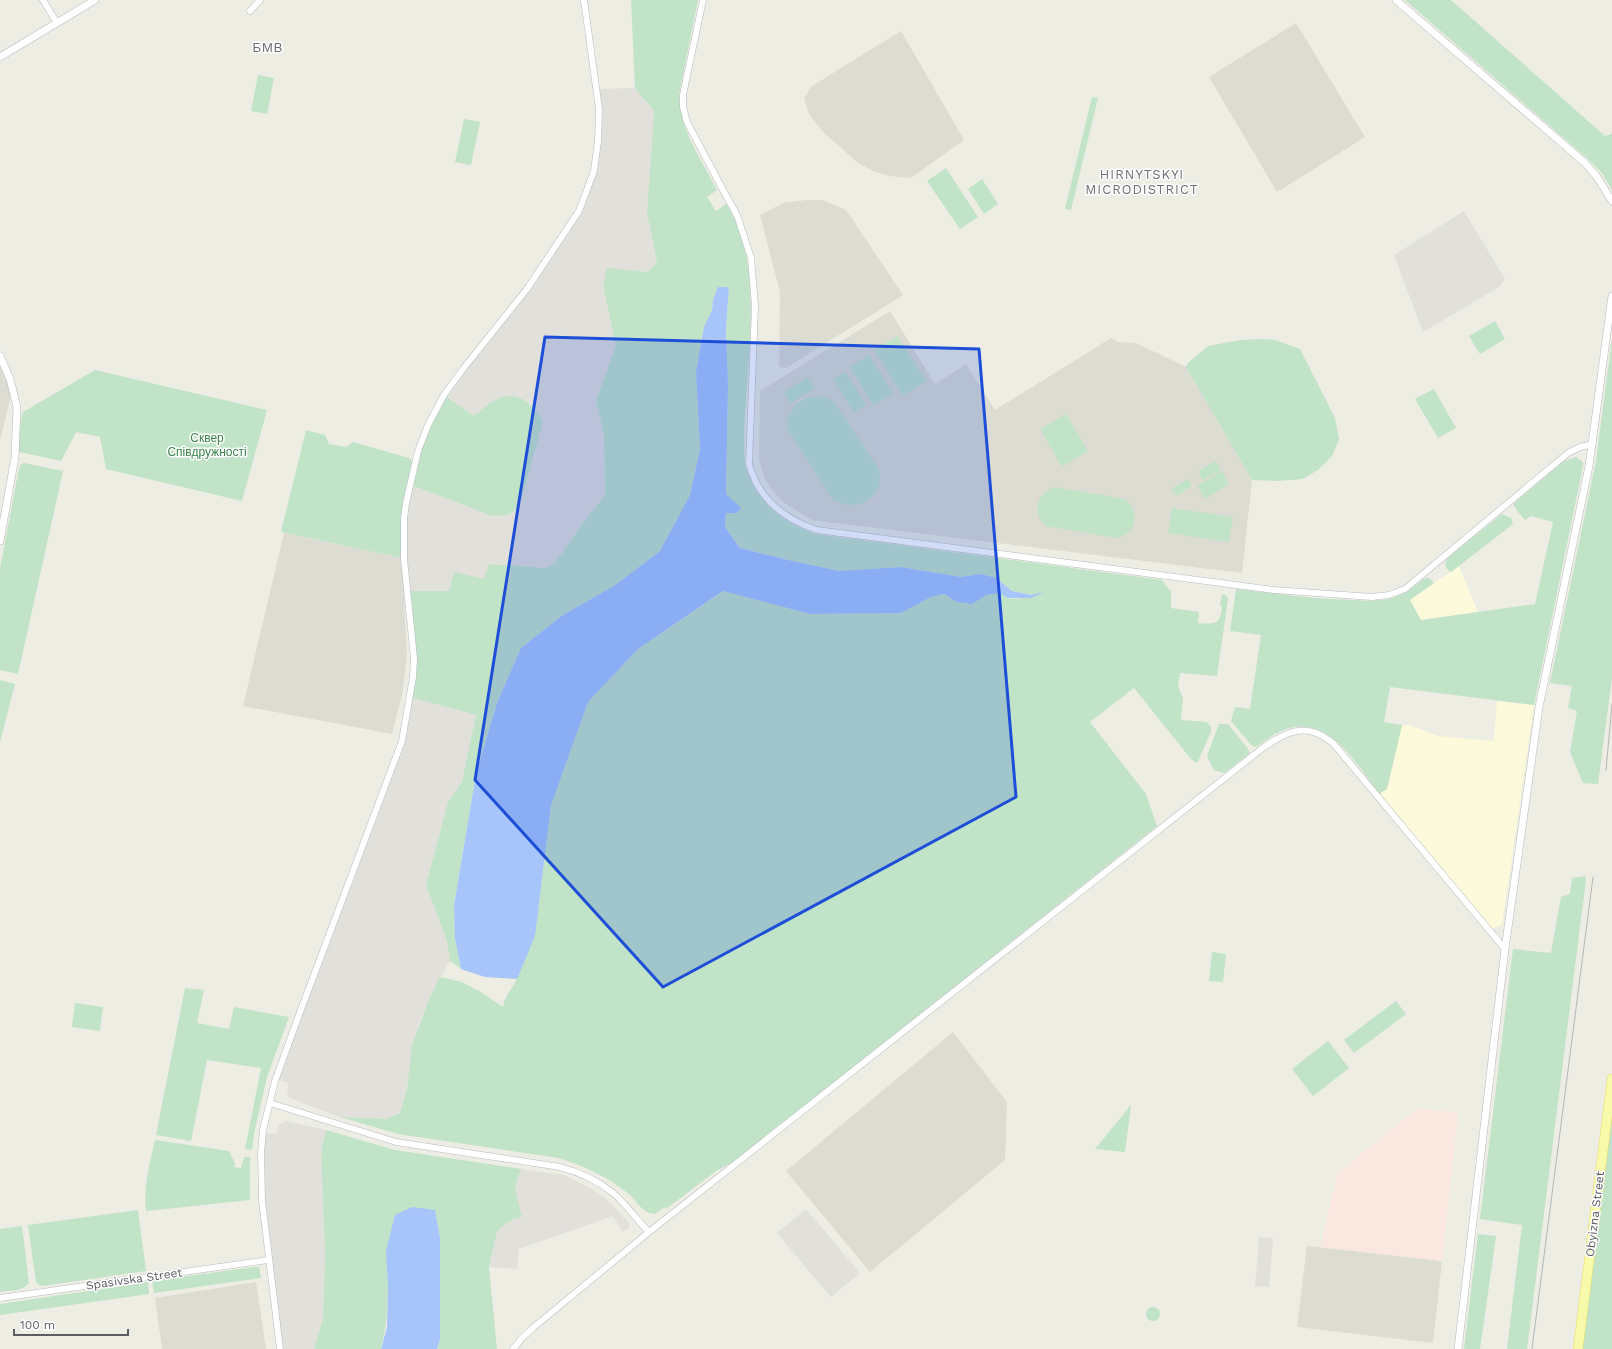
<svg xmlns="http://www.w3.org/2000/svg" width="1612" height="1349" viewBox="0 0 1612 1349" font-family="'Work Sans',sans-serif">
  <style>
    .commercial { fill: #fcfada }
    .industrial { fill: #e1e0db }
    .education { fill: #dddcd2 }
    .medical { fill: #fae7e0 }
    .green { fill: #c1e3c8 }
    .water { fill: #a7c5fa }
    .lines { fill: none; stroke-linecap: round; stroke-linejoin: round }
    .minor-casing { stroke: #b8babf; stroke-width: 7 }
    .tertiary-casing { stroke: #b8babf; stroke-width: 8 }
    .primary-casing { stroke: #e9dd61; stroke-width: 10 }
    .minor { stroke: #fff; stroke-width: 6 }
    .tertiary { stroke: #fff; stroke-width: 7 }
    .primary { stroke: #f8faab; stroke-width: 9 }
    .tram { stroke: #b6b6b7; stroke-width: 1 }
    .marked { fill: #1d4ed8; fill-opacity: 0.2; stroke: #1d4ed8; stroke-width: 3; stroke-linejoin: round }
    .labels { text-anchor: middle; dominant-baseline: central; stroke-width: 3; stroke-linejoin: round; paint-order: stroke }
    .park-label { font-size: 12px; fill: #3a834c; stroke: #fff }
    .street-label { font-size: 12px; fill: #5b5d63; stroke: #fff }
    .neighbourhood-label { font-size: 13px; letter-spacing: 1px; fill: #6d6f75; stroke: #fff }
  </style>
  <rect width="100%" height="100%" fill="#edede3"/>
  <path class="commercial" d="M 1459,566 L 1478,612 L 1420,620 L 1409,600 Z
    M 1497,701 L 1534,705 L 1502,925 L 1491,929 L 1379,794 L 1387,789 L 1402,725 L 1409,725 L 1438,736 L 1494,741 Z"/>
  <path class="industrial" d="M 635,88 L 654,111 L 647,213 L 657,263 L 648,272 L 607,269 L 603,287 L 616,346 L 596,401 L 604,435 L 605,495 L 582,524 L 555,563 L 546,568 L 490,564 L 484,579 L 449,591 L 408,591 L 403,537 L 411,485 L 492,516 L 509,515 L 519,507 L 494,401 L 474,416 L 444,395 L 527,289 L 579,211 L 594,171 L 597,89 Z
    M 1464,211 L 1505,279 L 1499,287 L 1423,332 L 1394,255 Z
    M 410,697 L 476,715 L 462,782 L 448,802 L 426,885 L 447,941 L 450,961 L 429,998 L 422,1016 L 412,1045 L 407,1088 L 400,1113 L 386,1119 L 340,1117 L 292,1099 L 289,1097 L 287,1091 L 288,1083 L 276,1079 L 402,741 Z
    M 286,1121 L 326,1130 L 321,1151 L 325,1255 L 323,1318 L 314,1349 L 280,1349 L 262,1200 L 263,1133 L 277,1134 L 278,1125 Z
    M 521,1169 L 564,1175 L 592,1189 L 603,1196 L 623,1216 L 630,1224 L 629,1228 L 623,1232 L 613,1216 L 519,1249 L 517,1269 L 489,1267 L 497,1231 L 513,1219 L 521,1217 L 515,1189 Z
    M 806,1209 L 860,1273 L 831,1297 L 777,1233 Z
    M 1259,1237 L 1273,1238 L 1269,1287 L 1255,1286 Z"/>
  <path class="education" d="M 1296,23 L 1365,137 L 1277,192 L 1209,77 Z
    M 901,31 L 964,140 L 911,178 L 889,176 L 873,171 L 857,162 L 822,131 L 809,114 L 804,98 L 812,86 Z
    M 806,200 L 823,200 L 846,210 L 903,295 L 786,368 L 779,367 L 780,292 L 760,215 L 783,203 Z
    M 890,311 L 935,384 L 966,364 L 995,410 L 1111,338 L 1118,342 L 1136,343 L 1186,367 L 1252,480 L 1242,573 L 812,520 L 783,502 L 770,487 L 764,477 L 759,460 L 760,391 Z
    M 0,365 L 5,375 L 11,395 L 0,441 Z
    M 284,533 L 402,558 L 407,657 L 402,695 L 392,734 L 243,706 Z
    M 953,1032 L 1007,1102 L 1005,1160 L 870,1272 L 786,1171 Z
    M 1307,1246 L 1442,1261 L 1433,1343 L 1297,1327 Z
    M 256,1282 L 266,1349 L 162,1349 L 155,1298 Z"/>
  <path class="medical" d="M 1418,1108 L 1458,1113 L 1442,1261 L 1320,1247 L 1338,1173 Z"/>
  <path class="green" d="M 631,0 L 698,0 L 679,94 C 679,129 702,160 717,190 L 707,197 L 716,211 L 726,204 C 772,272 739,387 745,464 C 755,501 781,522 816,534 L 1162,580 L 1171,592 L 1171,608 L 1199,612 L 1198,623 C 1216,624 1220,625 1222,606 L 1220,606 L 1222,594 L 1226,595 L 1228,599 L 1217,676 L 1180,673 L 1178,686 L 1183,698 L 1181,720 L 1207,722 L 1211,727 L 1211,732 L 1197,763 L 1191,759 L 1134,688 L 1090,722 L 1146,794 L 1157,826 L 736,1160 L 716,1171 L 666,1209 L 665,1207 L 655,1214 C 643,1214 637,1201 629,1194 C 608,1177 584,1166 559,1158 L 398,1134 L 340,1117 L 386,1119 L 400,1113 L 407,1088 L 412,1045 L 429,999 L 440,977 L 462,982 L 481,992 L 503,1007 L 504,1001 L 517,979 L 543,864 L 551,805 L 588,702 L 638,649 L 724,591 L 810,614 L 901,613 L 931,597 L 944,594 C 976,615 971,594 996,593 C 1000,593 1004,596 1008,598 C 1019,601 1031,595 1042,592 L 1032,595 L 1012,591 L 996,578 L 981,574 L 961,577 L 901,567 L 839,571 L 788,560 L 741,548 L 725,527 L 726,513 L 737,513 L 726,495 L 728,385 L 726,329 L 729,287 L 718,287 L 713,300 L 712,310 L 704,327 L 696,372 L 700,449 L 690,495 L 660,551 L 614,586 L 563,615 L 521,648 L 497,703 L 476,774 L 454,905 L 455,939 L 461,969 L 450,961 L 447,941 L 426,885 L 448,802 L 462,782 L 476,715 L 410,697 L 413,677 L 408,591 L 449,591 L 454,572 L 484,579 L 489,564 L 546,568 L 555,563 L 582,524 L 605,495 L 604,435 L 596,401 L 616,346 L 603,286 L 607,268 L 648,272 L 657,262 L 647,213 L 654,111 L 635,88 Z
    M 1405,0 L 1451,0 L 1605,136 L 1609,135 L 1612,133 L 1612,190 L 1602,173 L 1589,160 Z
    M 258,75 L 274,78 L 267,114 L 251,111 Z
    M 1092,97 L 1098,98 L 1071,210 L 1065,209 Z
    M 464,119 L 480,122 L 471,165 L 455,162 Z
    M 946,168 L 978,217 L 960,229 L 927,181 Z
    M 982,179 L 998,204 L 984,214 L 968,189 Z
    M 1495,321 L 1505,339 L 1480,354 L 1469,336 Z
    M 897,336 L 926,381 L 903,396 L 874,350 Z
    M 1612,338 L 1612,678 L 1598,784 L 1583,783 L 1570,752 L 1577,711 L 1568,708 L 1572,686 L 1550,683 L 1596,461 Z
    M 1262,339 L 1275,340 L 1300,349 L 1335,418 L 1339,439 L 1332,456 L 1318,470 L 1302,479 L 1278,481 L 1252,480 L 1186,367 L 1188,363 L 1208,346 L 1240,340 Z
    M 869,355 L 893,393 L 873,405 L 850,367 Z
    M 95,370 L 267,410 L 242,501 L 106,469 L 100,437 L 76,432 L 61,461 L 15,451 L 23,412 Z
    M 845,372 L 866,405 L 854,412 L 833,379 Z
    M 808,377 L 815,388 L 791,403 L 784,392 Z
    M 1434,389 L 1456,428 L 1438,438 L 1415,399 Z
    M 444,395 L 474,416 C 483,409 492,399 503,397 C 521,392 534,407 543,421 L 519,507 L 509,515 L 492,516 L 411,485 L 418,451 Z
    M 817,396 L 826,397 L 835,403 L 879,469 L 880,480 L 878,488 L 870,499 L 861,504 L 845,505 L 833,500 L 788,430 L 787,420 L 795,405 L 806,398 Z
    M 1066,414 L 1088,451 L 1062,467 L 1040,429 Z
    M 306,430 L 325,435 L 329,444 L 346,447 L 353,442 L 409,458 L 412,461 L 414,465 C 406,497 400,525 402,558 L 281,532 Z
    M 1576,457 L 1583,462 L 1583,466 L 1534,705 L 1390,687 L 1384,722 L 1402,725 L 1387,789 L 1379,794 C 1356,763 1326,709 1279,732 C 1271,736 1264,742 1256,747 L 1252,746 L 1231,721 L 1235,707 L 1250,709 L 1261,635 L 1230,631 L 1236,589 L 1313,598 L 1372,601 L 1390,599 L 1400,595 L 1407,592 L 1425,578 L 1429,578 L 1434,583 L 1410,600 L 1421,620 L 1535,604 L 1553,522 L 1531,516 L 1525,520 L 1518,512 L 1513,504 L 1564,461 Z
    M 1215,461 L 1221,470 L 1203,480 L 1198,471 Z
    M 24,463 L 63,471 L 18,674 L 0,670 L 0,569 L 19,468 L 21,464 Z
    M 1222,471 L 1229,484 L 1205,499 L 1197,486 Z
    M 1188,479 L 1192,486 L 1176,496 L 1171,489 Z
    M 1055,487 L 1125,499 C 1141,512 1137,534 1116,538 L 1046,526 C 1031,513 1037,492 1055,487 Z
    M 1172,508 L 1233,517 L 1229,542 L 1168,533 Z
    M 1502,514 L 1511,518 L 1513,524 L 1459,566 L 1451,572 L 1447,569 L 1445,565 L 1446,559 Z
    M 0,680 L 15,684 L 0,742 Z
    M 1219,724 L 1228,724 L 1248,749 L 1250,753 L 1224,773 L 1214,770 L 1207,756 Z
    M 1585,876 L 1586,880 L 1527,1349 L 1507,1349 L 1522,1225 L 1480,1219 L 1513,949 L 1551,953 L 1561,897 L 1570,894 L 1572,878 Z
    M 1212,952 L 1226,954 L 1223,982 L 1209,981 Z
    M 185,988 L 204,990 L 197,1023 L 229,1029 L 234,1007 L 289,1017 L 267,1077 L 255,1129 L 252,1150 L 245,1149 L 261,1068 L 207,1060 L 191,1141 L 156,1135 Z
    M 1396,1001 L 1406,1014 L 1354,1053 L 1344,1040 Z
    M 75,1003 L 103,1007 L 100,1031 L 72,1027 Z
    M 1328,1041 L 1349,1068 L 1313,1096 L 1292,1069 Z
    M 1612,1079 L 1612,1349 L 1578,1349 Z
    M 1131,1105 L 1125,1152 L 1095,1149 Z
    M 326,1130 L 395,1150 L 521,1169 L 515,1189 L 522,1217 L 513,1219 L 497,1231 L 489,1267 L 497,1349 L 437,1349 L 440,1339 L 440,1238 L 435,1210 L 390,1239 C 385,1256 388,1270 388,1288 C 388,1310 386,1328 381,1349 L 314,1349 L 323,1318 L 325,1255 L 321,1151 Z
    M 155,1140 L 229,1151 L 235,1163 L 234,1167 L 241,1168 L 244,1157 L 250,1157 L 250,1200 L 146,1211 C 143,1188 150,1162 155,1140 Z
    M 138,1210 L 146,1271 L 43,1286 L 39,1285 L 36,1282 L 28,1225 Z
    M 22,1226 L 29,1283 C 22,1292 10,1290 0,1292 L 0,1229 Z
    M 1478,1234 L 1496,1236 L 1480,1349 L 1464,1349 Z
    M 254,1267 L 259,1267 L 261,1278 L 154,1293 L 152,1281 Z
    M 148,1282 L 149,1294 L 0,1315 L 0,1304 Z
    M1146 1314a7 7 0 1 1 14 0a7 7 0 1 1-14 0Z"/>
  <path class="water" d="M 718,287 L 729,287 L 726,329 L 728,385 L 726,494 L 741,508 L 737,513 L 726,513 L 725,527 L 740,548 L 788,560 L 839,571 L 901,567 L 961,577 L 981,574 L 996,578 L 1012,591 L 1031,595 L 1044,592 L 1031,598 L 1008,598 L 998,593 L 986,595 L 972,604 L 957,602 L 944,594 L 931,597 L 901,613 L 810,614 L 723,591 L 638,649 L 588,702 L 551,805 L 535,936 L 517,979 L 485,977 L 461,969 L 455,939 L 454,905 L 476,774 L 497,703 L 521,648 L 563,615 L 614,586 L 660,551 L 690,495 L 700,449 L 696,372 L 704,327 L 712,310 L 713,300 Z
    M 412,1207 L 435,1210 L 440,1238 L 440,1339 L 437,1349 L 381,1349 L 387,1327 L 388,1287 L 386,1251 L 395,1215 Z"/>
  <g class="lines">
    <g class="minor-casing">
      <path id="minor" d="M 43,0 L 57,23
        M 703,0 L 683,95 L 683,107 L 687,122 L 723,190 L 737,215 L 751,258 L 755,306 L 749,464 C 758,498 784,519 817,530 L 1274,590 L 1372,597 L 1389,595 L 1405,589 L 1568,453 L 1580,447 L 1593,444
        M 250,11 L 260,0
        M 270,1103 L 396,1142 L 560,1167 C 579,1172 597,1180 613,1193 C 626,1204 637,1220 649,1232
        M 0,1298 L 268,1260
        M 280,1349 L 262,1200 L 261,1153 L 263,1130 L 275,1081 L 299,1015 L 402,741 L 413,677 L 414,658 L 404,559 L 404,519 L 406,503 L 418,451 L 428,425 L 444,395 L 463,369 L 527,289 L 579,211 L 594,171 L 598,141 L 599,109 L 584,0
        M 513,1349 L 522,1338 L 534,1327 L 649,1232 L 1264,747 C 1279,737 1297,725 1316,733 C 1322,735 1327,739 1333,743 L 1505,949"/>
    </g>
    <g class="tertiary-casing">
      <path id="tertiary" d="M 1396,0 L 1585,163 L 1597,177 L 1612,201
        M 0,57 L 95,0
        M 0,356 L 10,379 L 17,407 L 15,457 L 0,541
        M 1458,1349 L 1505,949 L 1539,707 L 1589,466 L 1612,296"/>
    </g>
    <g class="primary-casing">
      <path id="primary" d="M 1578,1349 L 1612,1079"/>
    </g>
    <use href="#minor" class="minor"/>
    <use href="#tertiary" class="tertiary"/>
    <use href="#primary" class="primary"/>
    <path class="tram" d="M 1606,770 L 1612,704
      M 1532,1349 L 1593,877"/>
  </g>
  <path class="marked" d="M 545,337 L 979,349 L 1016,797 L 663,987 L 475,780 Z"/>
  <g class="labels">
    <g class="park-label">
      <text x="207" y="438">Сквер<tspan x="207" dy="14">Співдружності</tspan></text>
    </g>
    <g class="street-label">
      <text transform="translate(1595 1214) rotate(-83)">Obyizna Street</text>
      <text transform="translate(134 1279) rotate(-8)">Spasivska Street</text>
    </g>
    <g class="neighbourhood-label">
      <text x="268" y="47">БМВ</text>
      <text x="1142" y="174">HIRNYTSKYI<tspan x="1142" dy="15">MICRODISTRICT</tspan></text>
    </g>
  </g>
  <path d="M14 1329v6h114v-6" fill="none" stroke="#5b5d63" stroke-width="2"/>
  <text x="20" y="1329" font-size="12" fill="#5b5d63" stroke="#ffffff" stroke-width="3" paint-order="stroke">100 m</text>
</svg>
